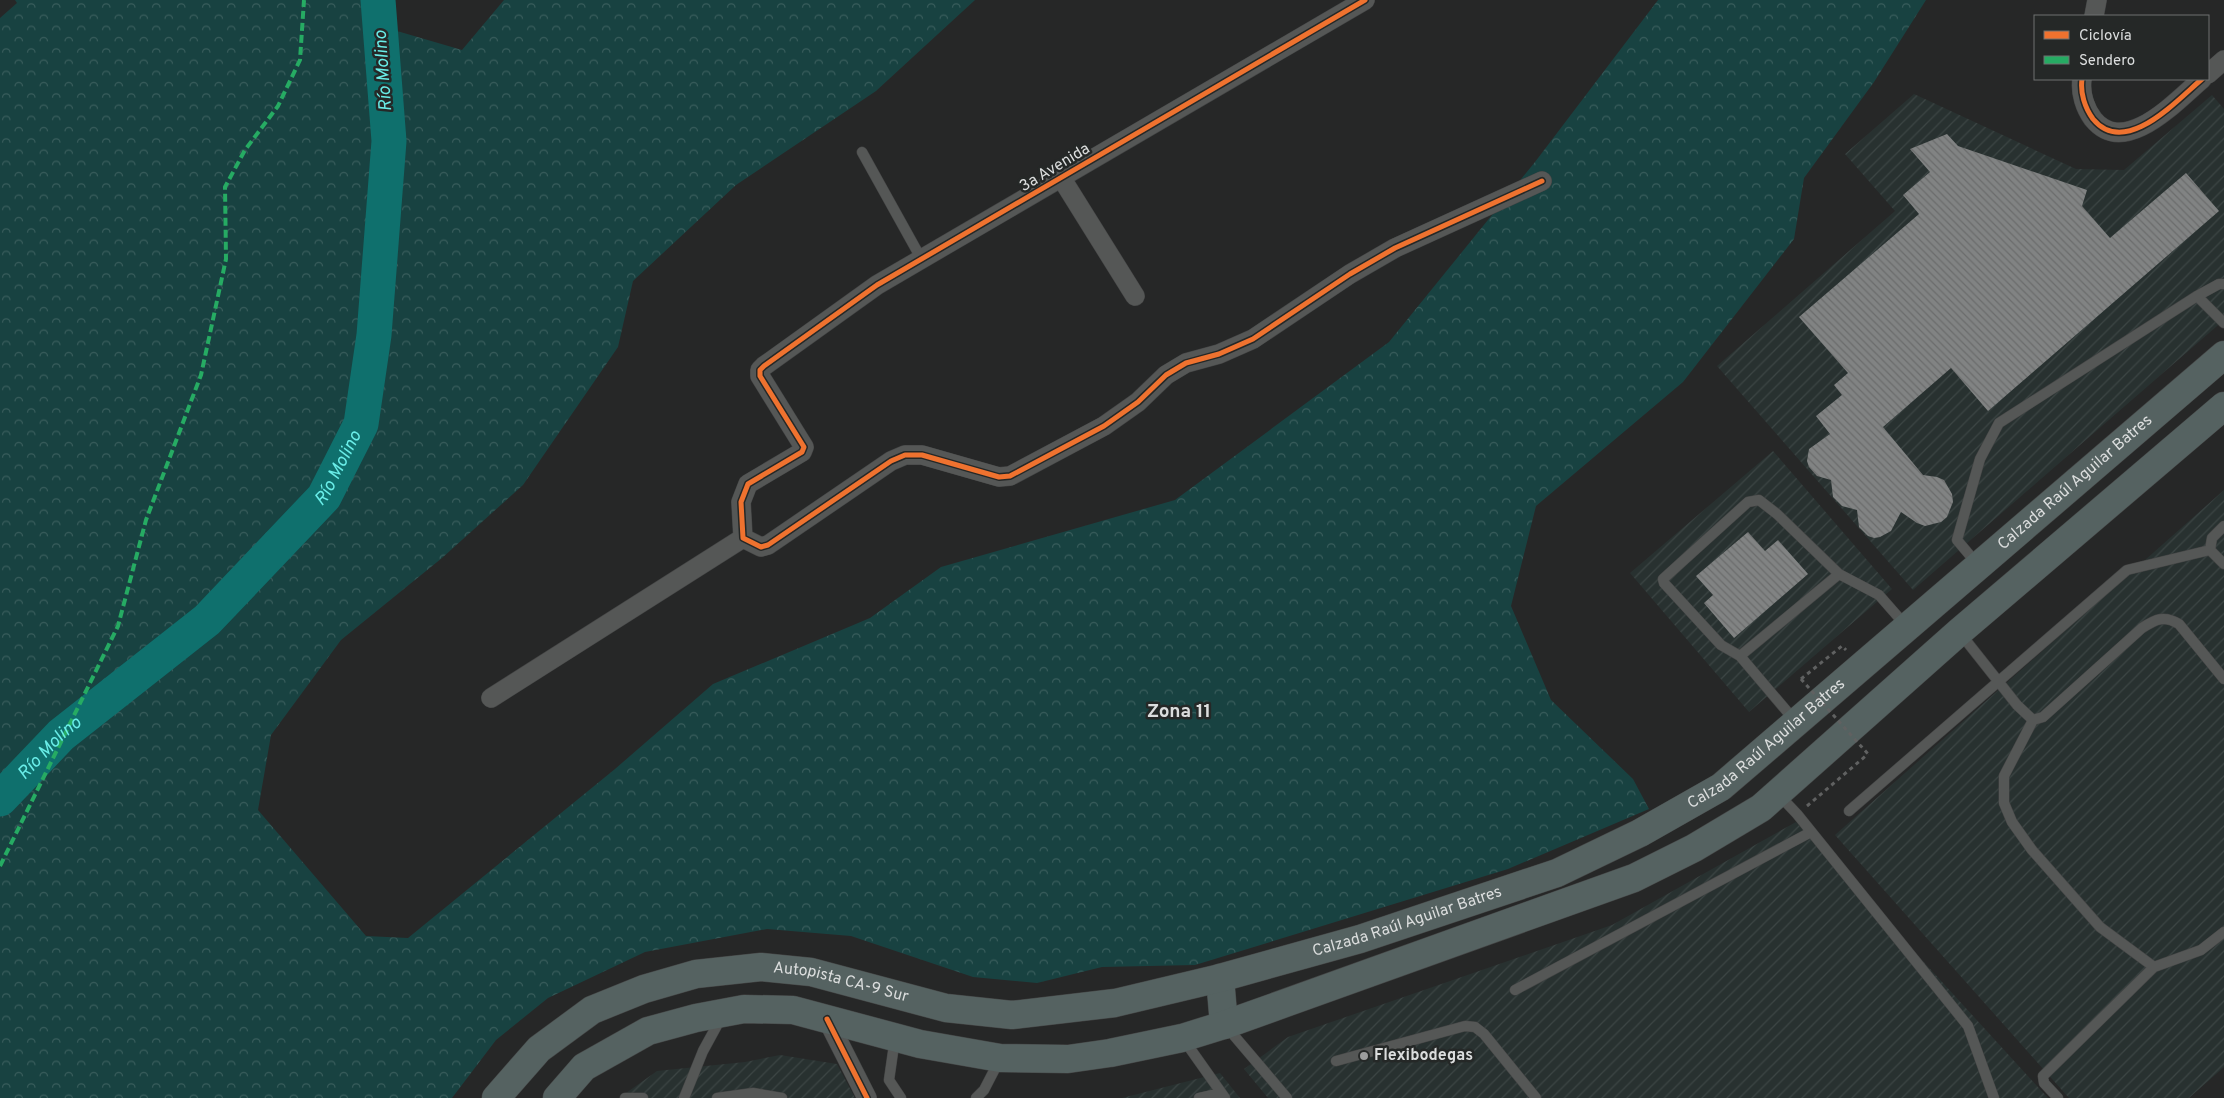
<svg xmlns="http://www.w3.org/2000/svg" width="2224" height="1098" viewBox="0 0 2224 1098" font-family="Overpass,sans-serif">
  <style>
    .industrial { fill: url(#industrial-furrows) }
    .forest { fill: url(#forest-crowns) }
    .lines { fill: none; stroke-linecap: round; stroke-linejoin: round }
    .river { stroke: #0f706d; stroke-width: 35 }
    .building { fill: url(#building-back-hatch) }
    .service-casing { stroke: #444545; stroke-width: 11 }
    .minor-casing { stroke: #444545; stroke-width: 20 }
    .trunk-casing { stroke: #444545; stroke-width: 29 }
    .path { stroke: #606161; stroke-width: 3; stroke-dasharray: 4 4; stroke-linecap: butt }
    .service { stroke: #555756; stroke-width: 10 }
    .minor { stroke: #555756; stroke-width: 19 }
    .trunk { stroke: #556261; stroke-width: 28 }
    .path-bridge { stroke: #606161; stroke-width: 3; stroke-dasharray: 4 4; stroke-linecap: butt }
    .quiet { stroke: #26ab63; stroke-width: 4; stroke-dasharray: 8 4; stroke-linecap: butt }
    .cycleway-casing { stroke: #252827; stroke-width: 8 }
    .cycleway { stroke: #ef722f; stroke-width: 5 }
    .poi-dot { fill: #9c9d9d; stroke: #252827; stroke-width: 2 }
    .labels { text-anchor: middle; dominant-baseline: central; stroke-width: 5; stroke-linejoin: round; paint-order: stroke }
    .street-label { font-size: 16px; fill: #dbdddd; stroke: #252827 }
    .poi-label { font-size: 16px; font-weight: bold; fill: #dbdddd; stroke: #252827; text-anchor: start }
    .water-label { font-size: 18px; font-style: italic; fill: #69ede8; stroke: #252827 }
    .quarter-label { font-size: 19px; font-weight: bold; fill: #dbdddd; stroke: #252827 }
  </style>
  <defs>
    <pattern id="industrial-furrows" width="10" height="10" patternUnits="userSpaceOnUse" patternTransform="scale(1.25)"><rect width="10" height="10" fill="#283130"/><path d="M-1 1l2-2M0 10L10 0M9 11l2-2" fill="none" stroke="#3c4544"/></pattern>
    <pattern id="forest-crowns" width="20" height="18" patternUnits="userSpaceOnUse" patternTransform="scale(1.25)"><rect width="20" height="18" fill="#184241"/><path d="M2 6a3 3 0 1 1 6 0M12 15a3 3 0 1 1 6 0" fill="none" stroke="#395d5c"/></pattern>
    <pattern id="building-back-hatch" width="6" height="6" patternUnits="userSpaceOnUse" patternTransform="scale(1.25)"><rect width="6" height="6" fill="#818383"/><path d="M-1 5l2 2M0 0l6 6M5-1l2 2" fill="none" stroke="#6b6c6c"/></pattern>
  </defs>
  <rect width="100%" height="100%" fill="#262727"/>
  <path class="industrial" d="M 1914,94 L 2076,169 L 2124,170 L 2212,95 L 2224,109 L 2224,320 L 1913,590 L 1717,366 L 1895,211 L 1845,154 Z
    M 1773,451 L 1892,589 L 1749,712 L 1630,573 Z
    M 2224,490 L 2224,1067 L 2189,1098 L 2069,1098 L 1835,835 Z
    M 1796,822 L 2048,1098 L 1268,1098 L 1244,1069 L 1288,1037 L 1612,925 Z
    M 780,1055 L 837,1064 L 855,1098 L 619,1098 L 657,1071 L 745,1062 Z
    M 1220,1073 L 1240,1098 L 1122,1098 Z"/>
  <path class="forest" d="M 15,0 L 372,0 L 373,24 L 462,50 L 504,0 L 975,0 L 876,91 L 736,185 L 633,281 L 618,347 L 523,485 L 442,558 L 341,640 L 271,735 L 258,810 L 366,936 L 408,938 L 615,769 L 713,684 L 870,618 L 941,567 L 1175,500 L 1389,342 L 1535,162 L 1658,0 L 1926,0 L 1874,82 L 1804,178 L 1794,239 L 1683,382 L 1536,506 L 1511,606 L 1551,700 L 1633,779 L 1649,809 L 1508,869 L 1195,965 L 1102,967 L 1037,983 L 973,977 L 851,936 L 767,929 L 645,952 L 548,998 L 496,1040 L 452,1098 L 0,1098 L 0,18 L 17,3 Z"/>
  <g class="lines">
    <path class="river" id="s1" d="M 0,799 L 61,735 L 207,620 L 324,497 L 361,424 L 374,335 L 389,141 L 378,0"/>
  </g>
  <path class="building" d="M 1947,134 L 1958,146 L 2087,190 L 2082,206 L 2110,238 L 2186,173 L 2219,211 L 1988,411 L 1951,368 L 1883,427 L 1923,475 L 1937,477 L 1944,480 L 1952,494 L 1953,502 L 1947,517 L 1941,522 L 1925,526 L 1917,523 L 1901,512 L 1891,531 L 1880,537 L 1874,538 L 1868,536 L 1859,527 L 1857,510 L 1842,506 L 1833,497 L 1831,480 L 1817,476 L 1809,467 L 1807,461 L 1809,449 L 1830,434 L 1816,416 L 1842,395 L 1834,385 L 1848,373 L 1799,317 L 1919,214 L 1903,195 L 1930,172 L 1910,149 Z
    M 1748,532 L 1765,551 L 1778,540 L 1808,574 L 1734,638 L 1704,603 L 1713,595 L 1696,576 Z"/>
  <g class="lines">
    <g class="service-casing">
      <path id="service" d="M 862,152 L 922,260
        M 2197,296 L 2224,323
        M 2210,550 L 2224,564
        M 1978,565 L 1957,540 L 1980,459 L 1999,423 L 2197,296 L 2219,284 L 2224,284
        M 1839,574 L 1740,656 L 1721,645 L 1664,583 L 1663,579 L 1748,502 L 1759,500 L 1777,514 L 1839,574 L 1879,595 L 1907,627
        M 1960,633 L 2017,705 L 2033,720 L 2043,717 L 2142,628 C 2156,619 2164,615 2179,624 L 2224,679
        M 1740,656 L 1796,722
        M 2033,720 L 2004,776 L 2004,803 L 2012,822 L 2032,850 L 2100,927 L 2154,967 L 2201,950 L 2224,932
        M 1778,794 L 1797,814 L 1968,1026 L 1994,1098
        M 1849,811 L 2127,570 L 2210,550 L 2212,538 L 2224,526
        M 1515,990 L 1811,832
        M 1225,1025 L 1287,1098
        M 895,1038 L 889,1080 L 901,1098
        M 1184,1040 L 1225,1098
        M 1336,1061 L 1465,1026 L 1475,1027 L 1484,1034 L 1536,1098
        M 625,1098 L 643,1098
        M 684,1098 L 703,1051 L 721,1018
        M 717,1098 L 753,1093 L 782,1098
        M 976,1098 L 984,1090 L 1000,1059
        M 1199,1098 L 1221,1093
        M 2058,1098 L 2044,1083 L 2043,1076 L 2154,967"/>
    </g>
    <g class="minor-casing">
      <path id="minor" d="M 2094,16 L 2097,0
        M 2208,74 L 2224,60
        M 2082,79 C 2080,93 2085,108 2093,119 C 2125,158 2176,101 2202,79
        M 1062,179 L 1135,296
        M 743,538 L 741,502 L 748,484 L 802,452 L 804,447 L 760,376 L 760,370 L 764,366 L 877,285 L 1365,0
        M 743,538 L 761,547 L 768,545 L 891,461 L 905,455 L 922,455 L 999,477 L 1010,476 L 1104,426 L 1138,402 L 1166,375 L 1186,363 L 1219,354 L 1253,339 L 1350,274 L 1395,248 L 1542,181
        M 491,698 L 743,538
        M 827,1019 L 867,1098"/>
    </g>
    <g class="trunk-casing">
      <g id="trunk">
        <path d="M 1220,978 L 1224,1025"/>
        <path id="s2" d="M 496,1098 L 539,1049 L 592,1010 L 644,989 L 696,974 L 761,967 L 811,972 L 946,1008 L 1012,1015 L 1115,1003 L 1220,978 L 1360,939 L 1557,873 L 1640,833 L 1721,787 L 2224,355"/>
        <path d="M 557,1098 L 584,1067 L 648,1031 L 696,1018 L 744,1009 L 793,1010 L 920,1044 L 1000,1058 L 1068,1059 L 1110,1053 L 1182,1038 L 1224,1025 L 1634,878 L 1694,848 L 1761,808 L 1959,632 L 2224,406"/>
      </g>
    </g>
    <path class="path" d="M 1801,679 L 1842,646 L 1846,650
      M 1807,806 L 1868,754"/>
    <use href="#service" class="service"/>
    <use href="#minor" class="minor"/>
    <use href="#trunk" class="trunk"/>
    <path class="path-bridge" d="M 1801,679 L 1868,754"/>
    <path class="quiet" d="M 0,866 L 118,626 L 146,520 L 201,375 L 226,259 L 225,187 L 245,150 L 278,106 L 300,60 L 304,0"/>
    <g class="cycleway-casing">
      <path id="cycleway" d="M 1365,0 L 877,285 L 764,366 L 760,370 L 760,376 L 804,447 L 802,452 L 748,484 L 741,502 L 743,538 L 761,547 L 768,545 L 891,461 L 905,455 L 922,455 L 999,477 L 1010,476 L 1104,426 L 1138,402 L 1166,375 L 1186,363 L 1219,354 L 1253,339 L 1350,274 L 1395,248 L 1542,181
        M 2082,79 C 2080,93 2085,108 2093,119 C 2125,158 2176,101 2202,79
        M 827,1019 L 867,1098"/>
    </g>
    <use href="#cycleway" class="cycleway"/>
  </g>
  <circle class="poi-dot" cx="1364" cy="1056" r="5"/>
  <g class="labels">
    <g class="street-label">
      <text transform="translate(1055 168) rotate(-31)">3a Avenida</text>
      <text stroke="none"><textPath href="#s2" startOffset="1780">Calzada Raúl Aguilar Batres</textPath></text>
      <text stroke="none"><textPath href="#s2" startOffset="1375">Calzada Raúl Aguilar Batres</textPath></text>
      <text stroke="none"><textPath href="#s2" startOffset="970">Calzada Raúl Aguilar Batres</textPath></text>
      <text stroke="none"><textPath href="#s2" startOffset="388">Autopista CA-9 Sur</textPath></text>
    </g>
    <g class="poi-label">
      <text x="1374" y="1056">Flexibodegas</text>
    </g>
    <g class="water-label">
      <text transform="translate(384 71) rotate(-94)">Río Molino</text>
      <text stroke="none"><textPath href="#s1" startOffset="476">Río Molino</textPath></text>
      <text stroke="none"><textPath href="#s1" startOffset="71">Río Molino</textPath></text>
    </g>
    <g class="quarter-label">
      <text x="1179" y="712">Zona 11</text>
    </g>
  </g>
  <rect x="2034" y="15" width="175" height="65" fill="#252827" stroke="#6e7070"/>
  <rect x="2044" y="31" width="25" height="8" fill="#ef722f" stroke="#6e7070"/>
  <text x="2079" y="40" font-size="15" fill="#dbdddd">Ciclovía</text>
  <rect x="2044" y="56" width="25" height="8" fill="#26ab63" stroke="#6e7070"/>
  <text x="2079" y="65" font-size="15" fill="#dbdddd">Sendero</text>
</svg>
